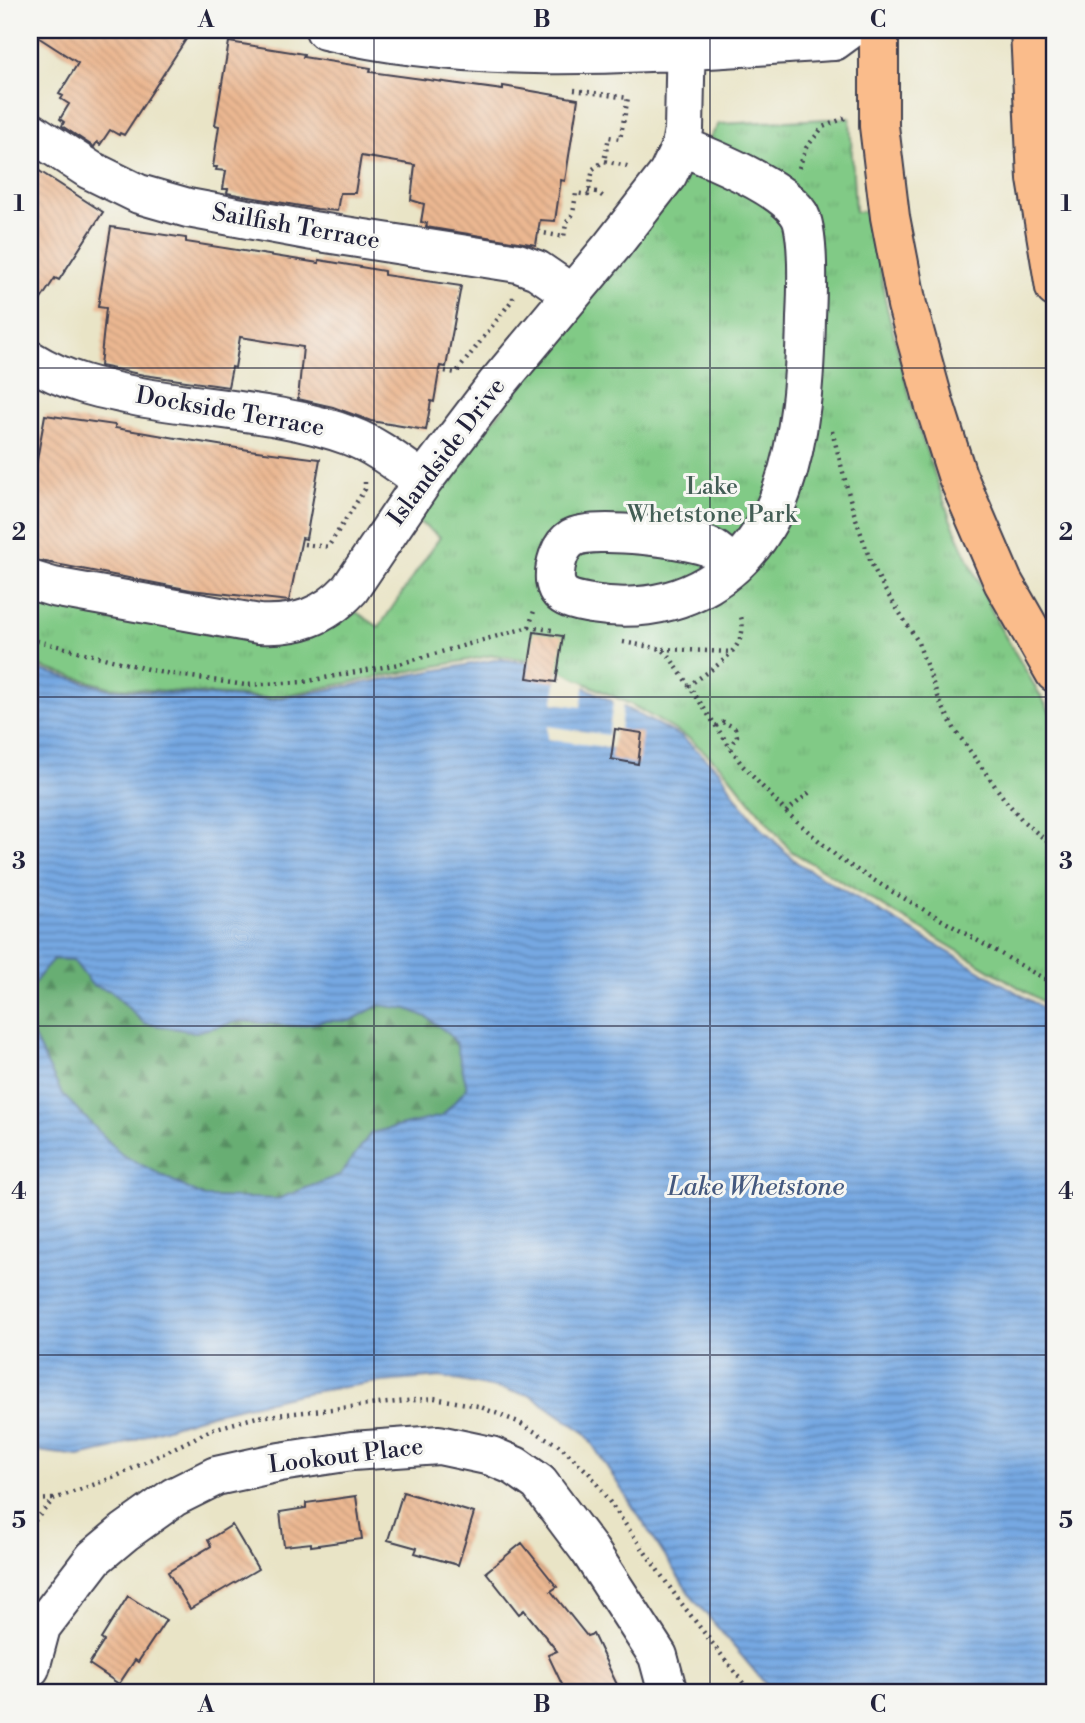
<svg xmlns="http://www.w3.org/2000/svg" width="1085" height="1723" viewBox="0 0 1085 1723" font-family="'Libre Bodoni',serif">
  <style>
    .forest { fill: url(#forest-firs); stroke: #456857; stroke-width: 2 }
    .park { fill: url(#park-tufts); stroke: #527660; stroke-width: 2 }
    .water { fill: url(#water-rules); stroke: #4c658e; stroke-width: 2 }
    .pier { fill: #e9e4c6 }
    .building { fill: url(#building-back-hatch) }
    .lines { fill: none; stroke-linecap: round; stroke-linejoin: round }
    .minor-casing { stroke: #403f50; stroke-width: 42 }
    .major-casing { stroke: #403f50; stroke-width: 42 }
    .path { stroke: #403f50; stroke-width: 4.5; stroke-dasharray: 2 5; stroke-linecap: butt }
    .minor { stroke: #fff; stroke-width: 38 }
    .major { stroke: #fabc8b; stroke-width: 38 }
    .grid { fill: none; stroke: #22223b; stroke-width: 2; stroke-opacity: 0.55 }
    .labels { text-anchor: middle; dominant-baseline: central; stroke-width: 6; stroke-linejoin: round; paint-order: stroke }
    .street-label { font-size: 24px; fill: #22223b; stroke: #f6f6f2 }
    .park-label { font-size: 24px; fill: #435d55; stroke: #f6f6f2 }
    .water-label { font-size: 26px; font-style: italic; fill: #44587e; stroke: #f6f6f2 }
    .neatline { fill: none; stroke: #22223b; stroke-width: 2.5 }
    .grid-label { font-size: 23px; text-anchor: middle; font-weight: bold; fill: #22223b }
  </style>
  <defs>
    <pattern id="forest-firs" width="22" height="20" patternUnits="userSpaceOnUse" patternTransform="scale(1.75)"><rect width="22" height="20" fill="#68ae73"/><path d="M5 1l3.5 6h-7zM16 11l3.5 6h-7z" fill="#558d60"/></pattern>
    <pattern id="park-tufts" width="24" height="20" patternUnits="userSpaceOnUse" patternTransform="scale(1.75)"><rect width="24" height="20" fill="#81ca86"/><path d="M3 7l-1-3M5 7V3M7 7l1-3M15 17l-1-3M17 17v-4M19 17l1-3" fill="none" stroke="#6fad75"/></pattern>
    <pattern id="water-rules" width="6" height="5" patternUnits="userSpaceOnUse" patternTransform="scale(1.75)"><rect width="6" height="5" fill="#76a8e2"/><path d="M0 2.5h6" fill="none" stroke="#6088b8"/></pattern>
    <pattern id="building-back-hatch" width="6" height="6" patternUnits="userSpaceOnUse" patternTransform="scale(1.75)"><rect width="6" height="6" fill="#ebb791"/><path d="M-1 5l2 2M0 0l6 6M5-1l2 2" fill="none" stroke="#c99d7e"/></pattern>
  </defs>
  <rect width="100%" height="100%" fill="#f6f6f2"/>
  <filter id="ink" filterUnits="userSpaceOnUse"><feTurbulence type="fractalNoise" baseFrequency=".0143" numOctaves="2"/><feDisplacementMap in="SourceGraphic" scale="14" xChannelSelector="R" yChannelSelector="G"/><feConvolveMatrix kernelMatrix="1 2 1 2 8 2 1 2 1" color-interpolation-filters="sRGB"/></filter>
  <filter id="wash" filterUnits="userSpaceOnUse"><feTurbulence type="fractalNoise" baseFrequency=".00686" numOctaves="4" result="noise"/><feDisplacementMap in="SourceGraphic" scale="28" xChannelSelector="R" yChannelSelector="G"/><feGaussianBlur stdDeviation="1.57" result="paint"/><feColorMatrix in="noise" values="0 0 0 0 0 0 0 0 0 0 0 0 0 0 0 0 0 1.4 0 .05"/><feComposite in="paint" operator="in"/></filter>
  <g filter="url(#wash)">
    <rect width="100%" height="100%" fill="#e9e4c6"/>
    <path class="forest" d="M 53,959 L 73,960 L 92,985 L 111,991 L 144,1023 L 195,1032 L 240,1021 L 297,1026 L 324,1021 L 350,1021 L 379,1005 L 408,1009 L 427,1017 L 449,1034 L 456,1043 L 468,1088 L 442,1116 L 371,1133 L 340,1175 L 278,1199 L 204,1197 L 122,1155 L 62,1094 L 30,1030 L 31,987 Z"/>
    <path class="park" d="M 850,118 L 855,212 L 870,211 L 886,304 L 915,418 L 951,521 L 998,624 L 1055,720 L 1055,1009 L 791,851 L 724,769 L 690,739 L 630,704 L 537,661 L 494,655 L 270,698 L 109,687 L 30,664 L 30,598 L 260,642 C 305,642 319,637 356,612 L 379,627 L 440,537 L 416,520 L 685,176 L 719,124 Z"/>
    <path class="water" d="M 500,659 L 541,665 L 682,737 L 720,771 L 738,800 L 759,826 L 796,862 L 1055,1015 L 1055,1693 L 773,1693 L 690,1595 L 585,1433 L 530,1395 L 441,1377 L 370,1383 L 299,1394 L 211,1414 L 154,1432 L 111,1449 L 79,1456 L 30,1450 L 30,1030 L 62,1094 L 122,1155 L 204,1197 L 278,1199 L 340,1175 L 371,1133 L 442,1116 L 467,1088 L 456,1043 L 449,1034 L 427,1017 L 408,1009 L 379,1005 L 350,1021 L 324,1021 L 297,1026 L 240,1021 L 195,1032 L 144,1023 L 111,991 L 92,985 L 73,960 L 53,959 L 31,987 L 30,994 L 30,667 L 108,689 L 270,700 Z"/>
    <path class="pier" d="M 558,670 L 585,683 L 581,707 L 553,703 Z
      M 614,698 L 623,703 L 620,730 L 642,733 L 638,764 L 611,759 L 612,748 L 547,739 L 548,726 L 608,735 Z"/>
    <g id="blocks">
      <path class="building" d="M 30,30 L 192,30 L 124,135 L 120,133 L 119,135 L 110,130 L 100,145 L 97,142 L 94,147 L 62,126 L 64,122 L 60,119 L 69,104 L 61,99 L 63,96 L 59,94 L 78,63 L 30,32 Z
        M 229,42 L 304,54 L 303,57 L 371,68 L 370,72 L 503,90 L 503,86 L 578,99 L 565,181 L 561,180 L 555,221 L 540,220 L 536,245 L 426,227 L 427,223 L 421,222 L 424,204 L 411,200 L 415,165 L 361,156 L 355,193 L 340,193 L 337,211 L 317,209 L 227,193 L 228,189 L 223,189 L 226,171 L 216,170 L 217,167 L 213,167 L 219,126 L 215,125 Z
        M 30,165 L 103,212 L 59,280 L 55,278 L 30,316 Z
        M 111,227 L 186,238 L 186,242 L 319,263 L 319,260 L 355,266 L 384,271 L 384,275 L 461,286 L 446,367 L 440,366 L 434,402 L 431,401 L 426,430 L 371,421 L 333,407 L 298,399 L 303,347 L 240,337 L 235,368 L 232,367 L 228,387 L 144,375 L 100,366 L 106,308 L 98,307 Z
        M 45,415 L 115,425 L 115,428 L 249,450 L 320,459 L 306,539 L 302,538 L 289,601 L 191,590 L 30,559 L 33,530 L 30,530 L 36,494 L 31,493 Z
        M 534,632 L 563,636 L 556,682 L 527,678 Z
        M 615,729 L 642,733 L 638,764 L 611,759 Z
        M 403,1492 L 474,1513 L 458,1565 L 415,1553 L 417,1548 L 388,1540 Z
        M 356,1496 L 362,1539 L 311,1546 L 311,1543 L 284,1546 L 280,1512 L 306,1508 L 306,1503 Z
        M 232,1525 L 258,1569 L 190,1609 L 168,1572 L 211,1546 L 208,1540 Z
        M 522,1543 L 557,1587 L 551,1591 L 587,1636 L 593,1634 L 621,1693 L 566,1693 L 548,1655 L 557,1651 L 524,1610 L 519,1614 L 486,1572 Z
        M 128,1596 L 166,1620 L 138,1662 L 135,1660 L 119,1684 L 89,1664 L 104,1641 L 101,1639 Z"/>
    </g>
  </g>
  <g filter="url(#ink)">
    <use href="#blocks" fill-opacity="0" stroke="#403f50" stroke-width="2"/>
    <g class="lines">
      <g class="minor-casing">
        <path id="minor" d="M 325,30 C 493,70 664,51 834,41 L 849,30
          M 30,131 L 90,170 L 139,194 L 188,208 L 313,231 L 518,263 L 537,270 L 572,294
          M 681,146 C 711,158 781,186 799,214 C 810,230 807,296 806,318 C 805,375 801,436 782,490 C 752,575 680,618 591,604 C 575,601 557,599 555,580 C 554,566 559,546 572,538 C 592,526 692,538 713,549 C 720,553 726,560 732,566
          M 30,360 C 65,382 100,389 140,397 C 207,409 287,412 350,436 C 377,446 400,465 423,481
          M 30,580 L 53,587 L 259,624 C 297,626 324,617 350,589 L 423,481 L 496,385 L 612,246 L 668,174 L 681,146 L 684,129 L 686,30
          M 30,1668 L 41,1627 L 94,1558 L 125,1532 L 174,1497 L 216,1476 L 280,1462 L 352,1451 L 439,1445 L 491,1456 L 515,1466 L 539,1483 L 590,1551 L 658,1656 L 668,1693"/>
      </g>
      <g class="major-casing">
        <path id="major" d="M 879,30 L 879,126 L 890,217 L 907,305 L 934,403 L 957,475 L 1003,582 L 1055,673
          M 1030,30 L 1037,179 L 1055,288"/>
      </g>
      <path class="path" d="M 574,90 L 628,98 L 620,139 L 609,137 L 604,161 L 631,167
        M 799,168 L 806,148 L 823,127 L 847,117
        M 588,191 L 597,192 L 606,199
        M 538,232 L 564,237 L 566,223 L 573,214 L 576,193 L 588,195 L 593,169 L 604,161
        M 438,370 L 456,373 L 513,299 L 513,294
        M 832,431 L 853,510 L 871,563 L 885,590 L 917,640 L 940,702 L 955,730 L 1005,800 L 1024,822 L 1055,848
        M 304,544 L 328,547 L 365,489 L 365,482
        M 529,627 L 534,611
        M 30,639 L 159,672 L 245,685 L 303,682 L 399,664 L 529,627 L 552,630
        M 623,642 L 662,649 L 669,656 L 742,765 L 786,812 L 841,860 L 893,892 L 1055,985
        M 663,649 L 731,652
        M 688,686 C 712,668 753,648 740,614
        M 716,726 L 724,722 L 735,728 L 737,736 L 730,747
        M 786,812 L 810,792
        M 30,1500 L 53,1499
        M 30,1526 L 54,1499 L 115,1477 L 213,1429 L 257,1417 L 434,1398 L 478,1406 L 518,1422 L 560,1446 L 590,1474 L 678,1599 L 751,1693"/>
      <use href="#minor" class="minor"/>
      <use href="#major" class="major"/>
    </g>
  </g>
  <path class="grid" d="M 374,30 L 374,1693M 710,30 L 710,1693M 30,368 L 1055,368M 30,697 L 1055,697M 30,1026 L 1055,1026M 30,1355 L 1055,1355"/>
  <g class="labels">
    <g class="street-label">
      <text transform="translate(296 227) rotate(10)">Sailfish Terrace</text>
      <text transform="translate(230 412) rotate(10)">Dockside Terrace</text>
      <text transform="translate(447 452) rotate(-53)">Islandside Drive</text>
      <text transform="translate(346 1456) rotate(-7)">Lookout Place</text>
    </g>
    <g class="park-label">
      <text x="712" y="487">Lake<tspan x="712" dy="28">Whetstone Park</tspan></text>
    </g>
    <g class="water-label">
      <text x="756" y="1187">Lake Whetstone</text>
    </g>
  </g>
  <rect width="1085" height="1723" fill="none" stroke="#f6f6f2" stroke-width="77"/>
  <rect x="38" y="38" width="1008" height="1646" class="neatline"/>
  <g class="grid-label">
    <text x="206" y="27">A</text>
    <text x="542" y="27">B</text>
    <text x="878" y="27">C</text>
    <text x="19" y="211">1</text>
    <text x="1066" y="211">1</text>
    <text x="19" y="540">2</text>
    <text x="1066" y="540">2</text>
    <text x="19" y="869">3</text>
    <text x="1066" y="869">3</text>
    <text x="19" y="1199">4</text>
    <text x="1066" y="1199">4</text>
    <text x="19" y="1528">5</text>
    <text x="1066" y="1528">5</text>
    <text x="206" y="1712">A</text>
    <text x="542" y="1712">B</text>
    <text x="878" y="1712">C</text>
  </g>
</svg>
